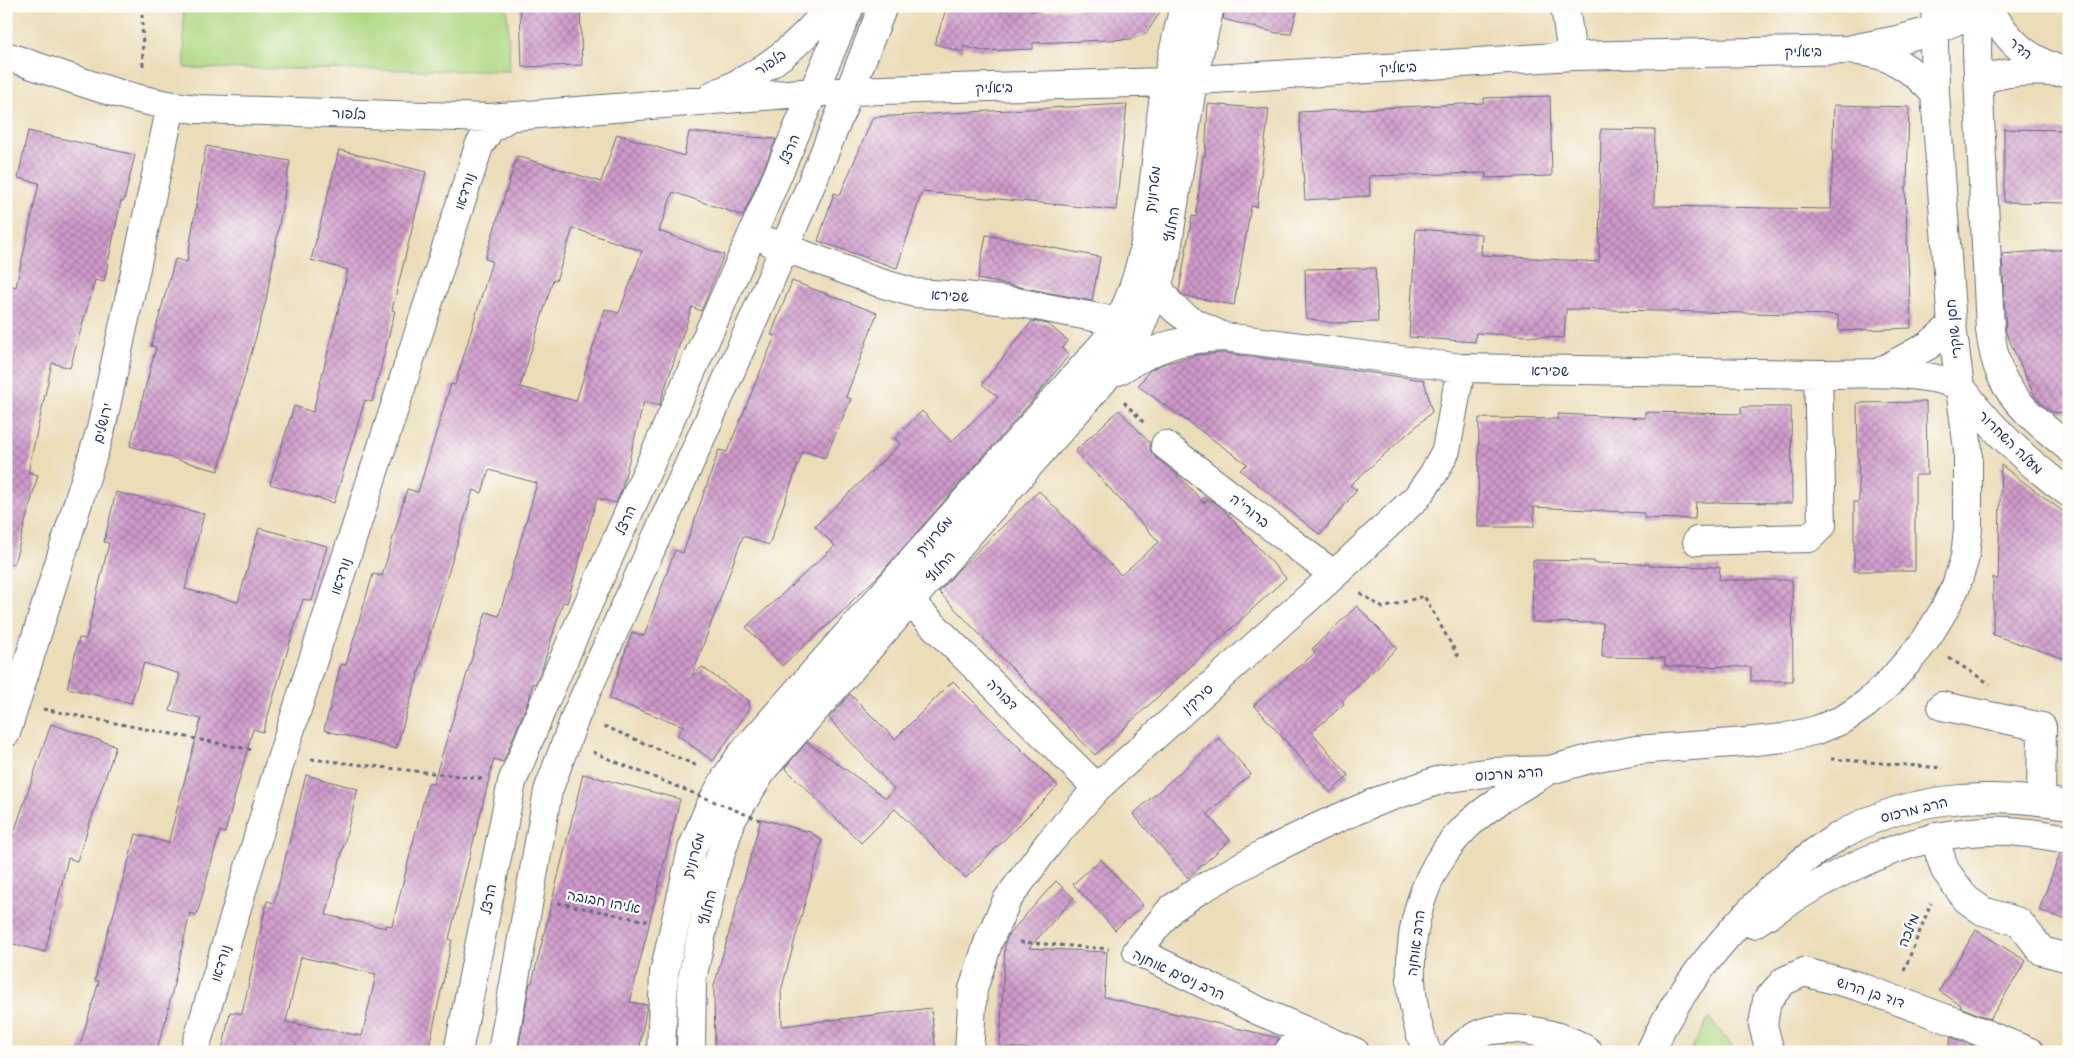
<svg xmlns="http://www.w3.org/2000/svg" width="2075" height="1058" viewBox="0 0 2075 1058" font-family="'Playpen Sans','Playpen Sans Hebrew',sans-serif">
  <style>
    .park { fill: #b0d984; stroke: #668471 }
    .building { fill: url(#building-cross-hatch); fill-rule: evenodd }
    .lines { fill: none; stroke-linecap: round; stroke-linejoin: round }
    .minor-casing { stroke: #646c7e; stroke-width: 30 }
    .path { stroke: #646c7e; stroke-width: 3; stroke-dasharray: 4 4; stroke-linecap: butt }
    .minor { stroke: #fff; stroke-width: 28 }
    .path-bridge { stroke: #646c7e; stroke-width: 3; stroke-dasharray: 4 4; stroke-linecap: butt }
    .labels { text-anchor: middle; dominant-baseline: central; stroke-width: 4.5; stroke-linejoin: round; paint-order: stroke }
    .street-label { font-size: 14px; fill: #1b2f5e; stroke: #fdfcf7 }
  </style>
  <defs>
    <pattern id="building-cross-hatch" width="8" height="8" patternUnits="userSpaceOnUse" patternTransform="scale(1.25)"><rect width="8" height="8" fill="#cf9aca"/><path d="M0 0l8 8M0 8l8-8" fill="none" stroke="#a77ea7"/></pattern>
  </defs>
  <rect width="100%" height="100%" fill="#fdfcf7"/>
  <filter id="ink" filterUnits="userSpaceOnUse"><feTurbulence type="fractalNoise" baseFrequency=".02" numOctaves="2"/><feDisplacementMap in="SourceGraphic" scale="10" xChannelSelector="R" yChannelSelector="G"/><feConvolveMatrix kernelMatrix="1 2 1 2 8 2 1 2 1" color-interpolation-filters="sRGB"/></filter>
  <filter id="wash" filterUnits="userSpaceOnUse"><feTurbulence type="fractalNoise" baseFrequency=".0096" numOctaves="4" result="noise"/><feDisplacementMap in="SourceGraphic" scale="20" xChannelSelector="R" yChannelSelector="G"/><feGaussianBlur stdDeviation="1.12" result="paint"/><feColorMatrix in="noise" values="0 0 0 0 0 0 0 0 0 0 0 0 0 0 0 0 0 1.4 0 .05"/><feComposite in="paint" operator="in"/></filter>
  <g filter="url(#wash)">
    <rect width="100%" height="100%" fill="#ecddb9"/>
    <path class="park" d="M 183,6 L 507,6 L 510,71 L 185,68 Z
      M 1709,1018 L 1737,1052 L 1690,1052 Z"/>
    <g id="blocks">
      <path class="building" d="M 520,6 L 580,6 L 582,65 L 522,67 Z
        M 947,6 L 1030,6 L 1031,11 L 1094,8 L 1094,6 L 1164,6 L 1146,34 L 1132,39 L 1033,43 L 1033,49 L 982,51 L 964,46 L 962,52 L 935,44 Z
        M 1225,6 L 1298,6 L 1291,34 L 1277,33 L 1223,19 Z
        M 1550,96 L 1552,176 L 1486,178 L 1486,173 L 1369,176 L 1370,196 L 1305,200 L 1299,112 L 1484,103 L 1484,98 Z
        M 1127,104 L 1116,210 L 922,192 L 897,268 L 818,241 L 834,193 L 840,195 L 873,117 Z
        M 1208,104 L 1269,109 L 1257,207 L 1251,206 L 1234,305 L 1185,296 L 1179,291 L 1192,216 L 1196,217 L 1203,156 L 1205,156 Z
        M 1834,105 L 1909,107 L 1907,187 L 1905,187 L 1911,328 L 1839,331 L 1838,315 L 1566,309 L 1564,338 L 1476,333 L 1475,342 L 1409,337 L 1416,229 L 1482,234 L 1481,255 L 1599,262 L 1601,129 L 1655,130 L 1654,206 L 1831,209 Z
        M 2004,129 L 2069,130 L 2069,203 L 2004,202 Z
        M 28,131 L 135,155 L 124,201 L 121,201 L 104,282 L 95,280 L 70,368 L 52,363 L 28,472 L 38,475 L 14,564 L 6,563 L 6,284 L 16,287 L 39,183 L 18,178 Z
        M 689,132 L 776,139 L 743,216 L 673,192 L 659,231 L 724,255 L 701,311 L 692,307 L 659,406 L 644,401 L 621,492 L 616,503 L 597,498 L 567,603 L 563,602 L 543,666 L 535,684 L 533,683 L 529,699 L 503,762 L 494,759 L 449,939 L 452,940 L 428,1052 L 222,1052 L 230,1012 L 242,1014 L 267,901 L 274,903 L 306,775 L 358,789 L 326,915 L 386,928 L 386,925 L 392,926 L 428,783 L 433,784 L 486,612 L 499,616 L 537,483 L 489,470 L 482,493 L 473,490 L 396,749 L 324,730 L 341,664 L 346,665 L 373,574 L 382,576 L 407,489 L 418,492 L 451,384 L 455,385 L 492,261 L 485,259 L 517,156 L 601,182 L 617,134 L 684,156 ZM 573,228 L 642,251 L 619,313 L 605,309 L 576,401 L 520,387 L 553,280 L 556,281 ZM 301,957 L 376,974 L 362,1036 L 286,1022 Z
        M 206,146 L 290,161 L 266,301 L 218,471 L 130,446 L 156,347 L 151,346 L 175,259 L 187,262 Z
        M 339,150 L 426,172 L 392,310 L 395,311 L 372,402 L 365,400 L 334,503 L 270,484 L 294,406 L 313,412 L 348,270 L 311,260 Z
        M 986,235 L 1100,257 L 1092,301 L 978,279 Z
        M 2069,249 L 2069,413 L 2051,412 L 2035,397 L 2006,333 L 2002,254 Z
        M 1375,268 L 1378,322 L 1332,323 L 1306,318 L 1305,269 Z
        M 792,281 L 877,313 L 846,397 L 851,399 L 825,458 L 803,451 L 769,545 L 743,536 L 692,676 L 702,667 L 749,701 L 749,710 L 713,761 L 677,735 L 684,726 L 609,699 L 632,632 L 644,636 L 675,550 L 683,553 L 719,450 L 727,452 L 775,336 L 771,335 Z
        M 1032,321 L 1048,324 L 1068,341 L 1062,348 L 1069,355 L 1032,401 L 881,573 L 850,603 L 851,604 L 782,666 L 746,627 L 835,546 L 815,526 L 900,444 L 895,438 L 922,411 L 951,442 L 998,397 L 982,384 Z
        M 1224,353 L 1424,380 L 1432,412 L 1350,485 L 1357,490 L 1320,535 L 1240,470 L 1247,464 L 1138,386 L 1150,370 L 1163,364 L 1197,355 Z
        M 1926,402 L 1927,475 L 1915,475 L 1915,571 L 1854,571 L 1854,502 L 1859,502 L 1857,403 Z
        M 1741,407 L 1791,407 L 1792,503 L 1696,502 L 1695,519 L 1644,518 L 1644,513 L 1534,507 L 1534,527 L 1478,527 L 1479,418 L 1558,419 L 1558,414 L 1645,418 L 1645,412 L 1741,414 Z
        M 1119,410 L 1150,443 L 1150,450 L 1155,457 L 1179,476 L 1204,503 L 1209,499 L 1223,509 L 1286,578 L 1095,755 L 939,592 L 959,569 L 1039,491 L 1121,575 L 1159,542 L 1075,451 Z
        M 2001,465 L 2069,516 L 2069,660 L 1993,635 L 1993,577 L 1998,580 Z
        M 116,492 L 204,514 L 185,589 L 238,602 L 259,528 L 327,546 L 312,601 L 303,599 L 263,732 L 253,729 L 225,833 L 220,831 L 197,915 L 190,913 L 165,1023 L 156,1052 L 78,1052 L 99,981 L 95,980 L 110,923 L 111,923 L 136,834 L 168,843 L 201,719 L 170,711 L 180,674 L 144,663 L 131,703 L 67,688 L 79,638 L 86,639 L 109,543 L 104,542 Z
        M 1533,560 L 1594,561 L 1594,563 L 1649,564 L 1649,566 L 1720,567 L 1719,580 L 1792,580 L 1793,681 L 1751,681 L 1751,667 L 1665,666 L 1665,658 L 1602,657 L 1603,623 L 1532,622 Z
        M 1357,606 L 1397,648 L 1342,701 L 1344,704 L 1312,732 L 1349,776 L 1330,792 L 1254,705 L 1315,653 L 1312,649 Z
        M 953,681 L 1058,786 L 966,878 L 895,809 L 861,843 L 785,768 L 807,742 L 886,798 L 894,789 L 829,718 L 850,694 L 895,739 Z
        M 51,724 L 116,746 L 77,861 L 68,858 L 45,952 L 6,942 L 6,856 Z
        M 1219,738 L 1251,774 L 1207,814 L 1230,840 L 1188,878 L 1133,814 Z
        M 583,774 L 680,799 L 630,1002 L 647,1005 L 639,1052 L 518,1052 L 530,983 L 532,983 Z
        M 761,819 L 810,832 L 822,840 L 781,991 L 782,1026 L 931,1008 L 936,1052 L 715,1052 L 714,986 Z
        M 2060,853 L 2069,854 L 2069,921 L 2039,910 Z
        M 1101,859 L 1143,905 L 1115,930 L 1073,884 Z
        M 1056,881 L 1074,898 L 1029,948 L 1107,952 L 1104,997 L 1279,1038 L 1273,1052 L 1089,1052 L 1000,1047 L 1005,943 L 1009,934 Z
        M 1976,930 L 2026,961 L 1990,1019 L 1960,1007 L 1961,1005 L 1939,991 Z
        M 1951,1037 L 1960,1041 L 1974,1046 L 1970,1052 L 1947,1052 Z"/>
    </g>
  </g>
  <g filter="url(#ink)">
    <use href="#blocks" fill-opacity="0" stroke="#646c7e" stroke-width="1"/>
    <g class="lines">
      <g class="minor-casing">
        <path id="minor" d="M 1565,6 L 1572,56
          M 1978,6 L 1977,53 L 1990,330 C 1992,346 1995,361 2001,375 C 2013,404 2045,428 2069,448
          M 1987,6 C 2009,43 2027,60 2069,73
          M 1858,51 C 1892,54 1913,70 1935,94
          M 6,56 C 69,77 131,103 197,109 L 490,118 L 813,92 L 1167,82 L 1572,56 L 1847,50 L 1897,40 L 1934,30 L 1977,12
          M 1979,81 C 2004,71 2029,71 2056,72
          M 713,95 C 759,76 800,46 830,6
          M 770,242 L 877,282 L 915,293 L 964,296 L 1016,302 L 1135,325
          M 1158,283 C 1166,312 1199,325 1224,337
          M 1118,371 C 1157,347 1179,338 1225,337 L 1461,368 L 1818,374 C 1865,374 1914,369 1959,385
          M 1878,373 L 1929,345 L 1952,325
          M 1960,386 C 1990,428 2027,462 2069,493
          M 1165,445 L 1334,575
          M 1697,541 L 1809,538 L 1822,525 L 1818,374
          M 909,601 L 1097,788
          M 1942,706 L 2042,727 L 2041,801
          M 6,733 L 101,429 L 171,106
          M 1934,837 L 1945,870 L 1966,899 L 1983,911 L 2019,922 L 2042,951 L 2069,958
          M 1753,924 C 1829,875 1915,826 2008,831 C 2028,832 2049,836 2069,839
          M 194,1052 L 282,756 L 479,146 L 490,129 L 511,116
          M 458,1052 L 512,782 L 545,701 L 752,235 L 850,6
          M 502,1052 L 548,791 L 576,715 C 682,480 790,247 883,6
          M 661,1052 L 664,973 L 692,849 L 709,808 L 726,777 L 741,755 L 1107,340 C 1153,274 1151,187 1162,110 C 1167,75 1176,41 1184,6
          M 691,1052 L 692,979 L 716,868 L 732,819 L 764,768 L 1104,380 L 1134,343 L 1158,283 L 1166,256 L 1193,80 L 1210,6
          M 969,1052 L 973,989 L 989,940 L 1007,900 L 1049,843 L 1097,788 L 1334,575 L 1417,497 L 1434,473 L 1446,450 L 1461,368
          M 1288,1052 L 1304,1031
          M 1355,1052 L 1259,1011 L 1137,951 L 1171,909 L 1196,892 L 1265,853 L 1320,826 L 1378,801 L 1443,779 L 1492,772 L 1550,770 L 1593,758 L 1636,750 L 1746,742 L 1783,738 L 1817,730 L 1844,719 L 1866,704 L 1889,683 L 1910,659 L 1925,641 L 1944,610 L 1956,586 L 1965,557 L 1968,529 L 1968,450 L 1952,325 L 1935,94 L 1934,44 L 1936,6
          M 1427,1052 C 1397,980 1408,884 1465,828 C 1488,805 1518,789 1546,772
          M 1456,1052 C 1463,1043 1478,1033 1488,1031 C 1515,1024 1567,1035 1589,1052
          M 1650,1052 C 1670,1006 1702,964 1735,927 C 1763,897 1793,865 1828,843 C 1902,795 1984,791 2069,805
          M 1770,1052 L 1763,1025 L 1767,1000 L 1784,981 L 1804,972 L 1858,986 L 1966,1026 L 2030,1052"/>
      </g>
      <path class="path" d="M 142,6 L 143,70
        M 1124,402 L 1146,425
        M 1360,593 L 1383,608 L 1424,596 L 1459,658
        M 1949,658 L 1990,684
        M 43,709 L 253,750
        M 604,726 L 700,767
        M 593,752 L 616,762
        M 311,759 L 484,779
        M 1831,759 L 1943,768
        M 558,903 L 647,921
        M 1020,942 L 1109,949
        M 1904,971 L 1931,903"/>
      <use href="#minor" class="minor"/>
      <path class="path-bridge" d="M 616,762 L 760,820"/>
    </g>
  </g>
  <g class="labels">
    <g class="street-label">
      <text transform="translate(2021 48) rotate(39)">הדר</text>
      <text transform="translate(1803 51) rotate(-1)">ביאליק</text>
      <text transform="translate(770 62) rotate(-35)">בלפור</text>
      <text transform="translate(1398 67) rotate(-3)">ביאליק</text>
      <text transform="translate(994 87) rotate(-2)">ביאליק</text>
      <text transform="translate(349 113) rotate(2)">בלפור</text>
      <text transform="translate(789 149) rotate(-67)">הרצל</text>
      <text transform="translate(1152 189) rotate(-82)">מטרונית</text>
      <text transform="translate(464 191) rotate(-72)">נורדאו</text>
      <text transform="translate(1171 224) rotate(-81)">החלוץ</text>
      <text transform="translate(950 295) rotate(4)">שפירא</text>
      <text transform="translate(1953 329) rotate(-96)">חסן שוקרי</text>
      <text transform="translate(1550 370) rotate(1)">שפירא</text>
      <text transform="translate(102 423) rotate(-76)">ירושלים</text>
      <text transform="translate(2011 442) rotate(44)">מעלה השחרור</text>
      <text transform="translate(1250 510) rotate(38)">ברורי'ה</text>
      <text transform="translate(625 520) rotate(-66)">הרצל</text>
      <text transform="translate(934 535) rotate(-48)">מטרונית</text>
      <text transform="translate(940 566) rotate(-49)">החלוץ</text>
      <text transform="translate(340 576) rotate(-72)">נורדאו</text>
      <text transform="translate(1003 694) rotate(45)">דבורה</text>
      <text transform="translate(1197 698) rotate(-42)">סירקין</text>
      <text transform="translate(1509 773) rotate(-4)">הרב מרכוס</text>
      <text transform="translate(1914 809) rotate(-14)">הרב מרכוס</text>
      <text transform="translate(693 855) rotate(-73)">מטרונית</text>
      <text transform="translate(488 899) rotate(-79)">הרצל</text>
      <text transform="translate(604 901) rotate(11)">אליהו חבובה</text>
      <text transform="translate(707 907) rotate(-77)">החלוץ</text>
      <text transform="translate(1908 930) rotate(-68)">מילכה</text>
      <text transform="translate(1415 943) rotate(-83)">הרב אוחנה</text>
      <text transform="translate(220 963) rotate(-73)">נורדאו</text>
      <text transform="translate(1179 974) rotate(25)">הרב ניסים אוחנה</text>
      <text transform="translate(1871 992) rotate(18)">דוד בן הרוש</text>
    </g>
  </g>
  <rect width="2075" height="1058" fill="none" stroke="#fdfcf7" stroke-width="25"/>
</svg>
